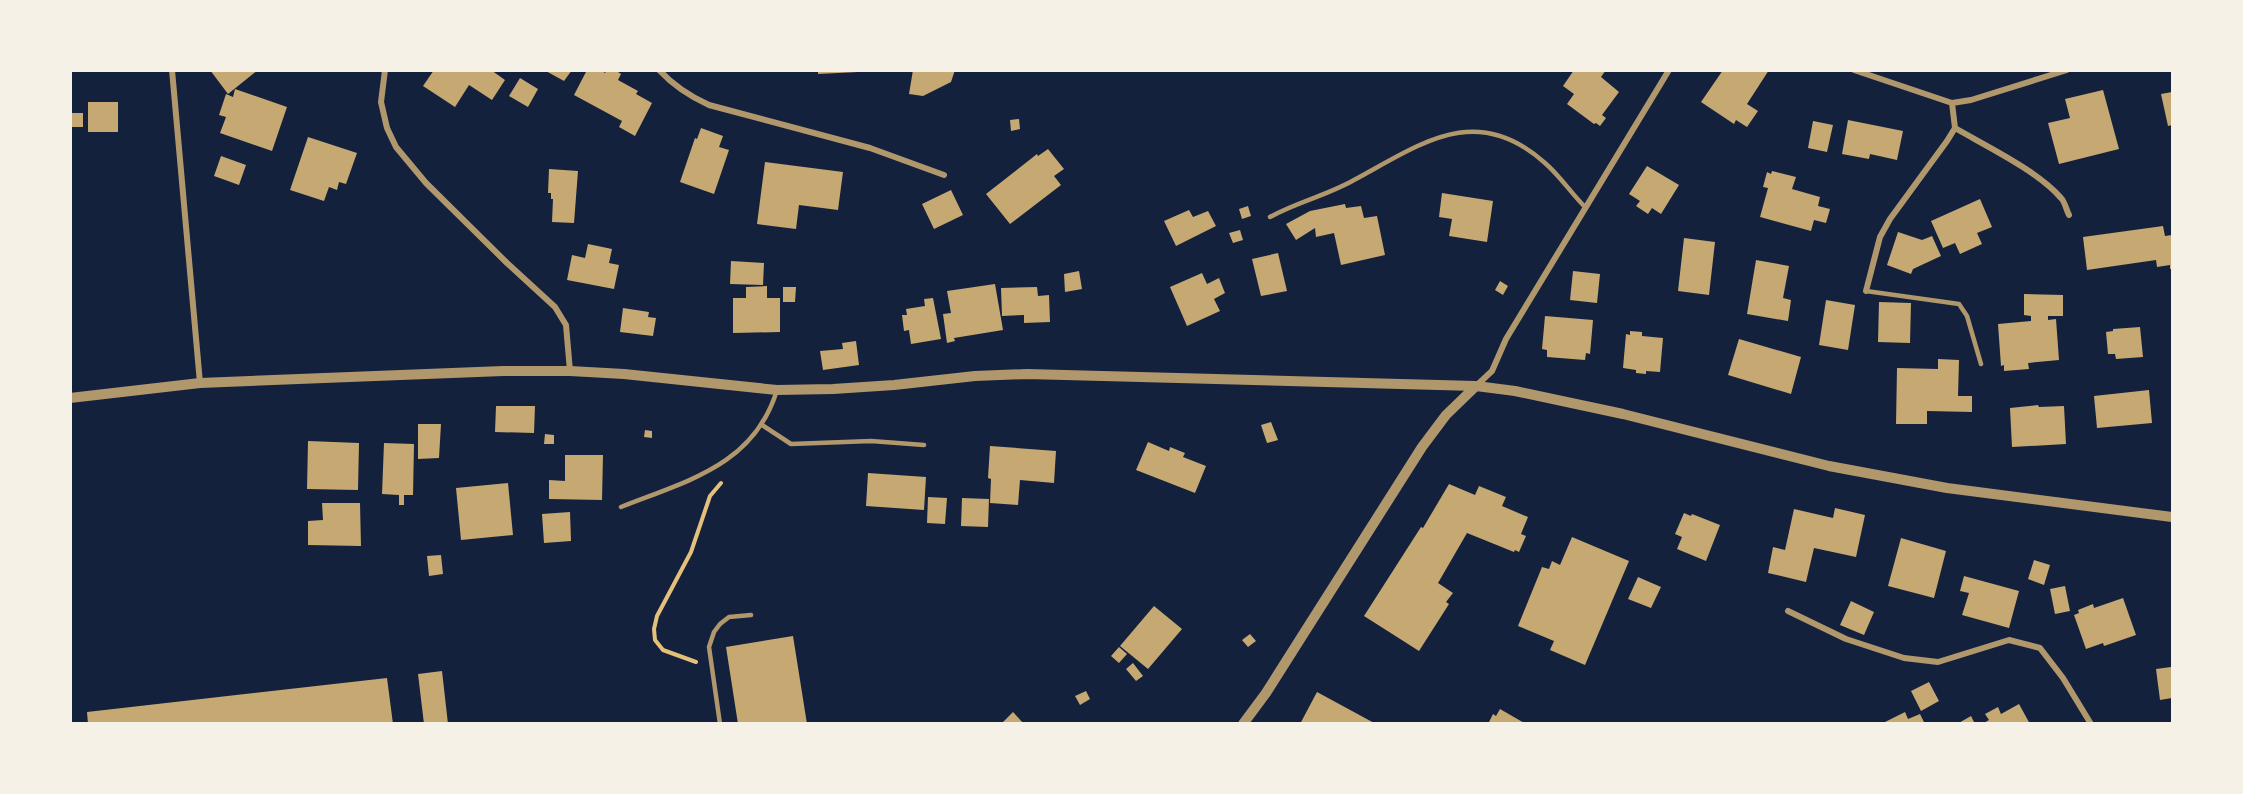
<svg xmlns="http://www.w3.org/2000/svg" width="2243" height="794" viewBox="0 0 2243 794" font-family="Arial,sans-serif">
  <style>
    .building { fill: #c6a872 }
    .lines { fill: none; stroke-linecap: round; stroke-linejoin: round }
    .path { stroke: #e5c07b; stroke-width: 4 }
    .service { stroke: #b1986c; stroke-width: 4.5 }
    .minor { stroke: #b1986c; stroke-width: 6 }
    .tertiary { stroke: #b1986c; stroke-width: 10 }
  </style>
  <rect width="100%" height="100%" fill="#14213d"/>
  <path class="building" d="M 210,70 L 258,70 L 228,94 Z
    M 434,70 L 491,70 L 505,80 L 492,100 L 469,85 L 455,107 L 423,86 Z
    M 544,70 L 572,70 L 564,81 Z
    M 587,70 L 601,70 L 605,73 L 607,70 L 615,70 L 621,74 L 618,80 L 638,91 L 636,94 L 652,103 L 635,136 L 619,127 L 622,121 L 574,95 Z
    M 818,70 L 858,70 L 858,72 L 818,74 Z
    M 913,70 L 955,70 L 951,82 L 923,96 L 909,94 Z
    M 1574,70 L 1606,70 L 1601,77 L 1619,92 L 1602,115 L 1606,118 L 1600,126 L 1596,123 L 1594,124 L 1567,104 L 1574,94 L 1563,86 Z
    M 1723,70 L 1769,70 L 1747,104 L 1758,111 L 1747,127 L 1736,120 L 1734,124 L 1701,102 Z
    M 520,78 L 538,89 L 528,107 L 509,96 Z
    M 235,89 L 287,107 L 272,151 L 220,133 L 226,117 L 219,115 L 226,94 L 233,97 Z
    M 2103,90 L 2119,149 L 2059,164 L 2048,123 L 2070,118 L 2065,99 Z
    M 2172,92 L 2172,125 L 2168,126 L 2161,94 Z
    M 88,102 L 118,102 L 118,132 L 88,132 Z
    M 70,113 L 83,113 L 83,127 L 70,127 Z
    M 1019,119 L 1020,129 L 1011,131 L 1010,120 Z
    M 1848,120 L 1903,131 L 1897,160 L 1870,154 L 1869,159 L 1842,154 Z
    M 1813,121 L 1833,125 L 1827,152 L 1808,148 Z
    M 701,128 L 723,136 L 719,147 L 729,150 L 714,194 L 680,182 L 695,138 L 697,139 Z
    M 308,137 L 357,153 L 346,184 L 339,182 L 337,190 L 329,187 L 324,201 L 290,190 Z
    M 1048,149 L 1064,169 L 1054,176 L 1061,185 L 1010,224 L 986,194 L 1037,154 L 1038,156 Z
    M 221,156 L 246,165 L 239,185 L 214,176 Z
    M 765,162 L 843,172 L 838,210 L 799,205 L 796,229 L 757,224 Z
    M 1647,166 L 1679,185 L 1661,214 L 1652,208 L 1648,214 L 1636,206 L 1640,201 L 1629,194 Z
    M 549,169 L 578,171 L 574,223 L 552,222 L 553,199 L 551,199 L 551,193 L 548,193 Z
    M 1772,171 L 1796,177 L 1792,189 L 1820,197 L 1818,206 L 1830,209 L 1826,223 L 1814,220 L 1811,231 L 1760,217 L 1768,188 L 1763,187 L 1767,172 L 1771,174 Z
    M 951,190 L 963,215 L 934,229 L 922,204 Z
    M 1442,193 L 1493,201 L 1487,242 L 1449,236 L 1452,219 L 1439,217 Z
    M 1980,199 L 1992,227 L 1977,233 L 1982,244 L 1960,254 L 1955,243 L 1943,248 L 1931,221 Z
    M 1345,204 L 1346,208 L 1361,206 L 1364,218 L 1377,216 L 1385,255 L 1341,265 L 1334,233 L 1316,237 L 1315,228 L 1296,240 L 1286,224 L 1310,211 Z
    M 1248,206 L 1251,216 L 1242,219 L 1239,209 Z
    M 1189,210 L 1193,217 L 1208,211 L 1216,226 L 1176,246 L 1164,221 Z
    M 2163,226 L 2165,236 L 2172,235 L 2172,269 L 2170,269 L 2170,265 L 2157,267 L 2156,260 L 2087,270 L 2083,237 Z
    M 1240,230 L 1243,240 L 1233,243 L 1229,233 Z
    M 1898,232 L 1922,240 L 1932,236 L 1941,256 L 1913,269 L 1911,274 L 1887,265 Z
    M 1684,238 L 1715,242 L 1709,295 L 1678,291 Z
    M 588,244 L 612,249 L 609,263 L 619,265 L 614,289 L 567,280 L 572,255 L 585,258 Z
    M 1278,253 L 1287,291 L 1261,296 L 1252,259 Z
    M 1756,260 L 1789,266 L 1783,298 L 1791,300 L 1788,321 L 1747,314 Z
    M 731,261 L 764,263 L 763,285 L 730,284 Z
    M 1079,271 L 1082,289 L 1065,292 L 1064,274 Z
    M 1573,271 L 1600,274 L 1597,303 L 1570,300 Z
    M 1202,273 L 1207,284 L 1219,278 L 1225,293 L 1214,299 L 1220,311 L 1187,326 L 1170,287 Z
    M 1500,281 L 1508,286 L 1503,295 L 1495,290 Z
    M 995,284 L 1003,330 L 954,338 L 955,341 L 947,343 L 943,314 L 951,313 L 947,291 Z
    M 767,286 L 767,298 L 780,298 L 780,332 L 733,333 L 733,298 L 746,298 L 746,287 Z
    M 783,287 L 796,287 L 795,302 L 783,302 Z
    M 1037,287 L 1038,296 L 1049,295 L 1050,322 L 1024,323 L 1024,315 L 1002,316 L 1001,288 Z
    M 2024,294 L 2063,295 L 2063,316 L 2048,316 L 2048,320 L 2056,319 L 2059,360 L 2028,363 L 2029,369 L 2004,371 L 2004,365 L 2001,366 L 1998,324 L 2031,321 L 2031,316 L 2024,315 Z
    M 933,298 L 941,339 L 911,344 L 909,330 L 904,331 L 902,315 L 907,315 L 906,309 L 925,306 L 924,299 Z
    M 1826,300 L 1855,305 L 1848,350 L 1819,345 Z
    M 1879,302 L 1911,303 L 1910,343 L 1878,342 Z
    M 623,308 L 649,312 L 648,317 L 656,318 L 653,336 L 620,332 Z
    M 1545,316 L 1593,320 L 1590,354 L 1586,353 L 1585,360 L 1547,357 L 1547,350 L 1542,349 Z
    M 2140,327 L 2143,357 L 2116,359 L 2115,354 L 2108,354 L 2106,332 L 2113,331 L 2113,329 Z
    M 1630,331 L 1642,332 L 1642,336 L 1663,338 L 1660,372 L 1646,371 L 1646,374 L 1636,373 L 1636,370 L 1623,368 L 1626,334 L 1630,335 Z
    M 1739,339 L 1801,357 L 1791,394 L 1728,375 Z
    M 856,341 L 859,365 L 823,370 L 820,351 L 843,349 L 842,343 Z
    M 1938,359 L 1959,360 L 1958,396 L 1972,396 L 1972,412 L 1927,411 L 1927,424 L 1896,424 L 1897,368 L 1938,369 Z
    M 2149,390 L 2152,423 L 2097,428 L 2094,396 Z
    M 2038,405 L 2039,407 L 2064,406 L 2066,444 L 2012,447 L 2010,408 Z
    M 496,406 L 535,406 L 534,433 L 495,432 Z
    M 1271,422 L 1278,440 L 1267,443 L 1261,425 Z
    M 418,424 L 441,424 L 439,458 L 418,459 Z
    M 645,430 L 652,431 L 652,438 L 644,437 Z
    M 545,434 L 554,435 L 554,444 L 544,444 Z
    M 308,441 L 359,443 L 358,490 L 307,489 Z
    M 1148,442 L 1169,451 L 1170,447 L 1185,453 L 1183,457 L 1206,466 L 1195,493 L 1136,470 Z
    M 384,443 L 414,444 L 413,495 L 404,495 L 404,505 L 399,505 L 399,495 L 382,494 Z
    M 990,446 L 1056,451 L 1054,483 L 1020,480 L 1018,505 L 990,503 L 991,479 L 988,478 Z
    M 565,455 L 603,455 L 602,500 L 549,499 L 549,480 L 565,481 Z
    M 868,473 L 926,477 L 924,510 L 866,506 Z
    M 508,483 L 513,535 L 461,540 L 456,488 Z
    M 1449,484 L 1475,495 L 1479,486 L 1506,497 L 1502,506 L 1528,517 L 1521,534 L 1526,536 L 1519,552 L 1515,550 L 1514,552 L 1467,533 L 1438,583 L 1453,593 L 1446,602 L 1449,604 L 1419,651 L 1364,616 L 1421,527 L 1423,528 Z
    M 928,497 L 947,498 L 945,524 L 927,523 Z
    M 962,498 L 989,499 L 988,527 L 961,526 Z
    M 322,503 L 360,503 L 361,546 L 308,545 L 308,521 L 323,520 Z
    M 1835,508 L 1865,515 L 1856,557 L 1814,548 L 1806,582 L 1768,573 L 1773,547 L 1785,550 L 1794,509 L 1833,518 Z
    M 570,512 L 571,541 L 544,543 L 542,514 Z
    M 1684,513 L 1691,516 L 1692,514 L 1720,525 L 1706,561 L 1677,549 L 1682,537 L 1675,534 Z
    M 1572,537 L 1629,561 L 1585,665 L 1550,650 L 1554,641 L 1518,626 L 1542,567 L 1549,569 L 1552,561 L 1560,565 Z
    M 1901,538 L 1946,551 L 1934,598 L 1888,586 Z
    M 441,555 L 443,574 L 429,576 L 427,556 Z
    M 2034,560 L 2050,565 L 2044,585 L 2028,579 Z
    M 1964,576 L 2019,591 L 2009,628 L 1962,615 L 1969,593 L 1960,591 Z
    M 1638,577 L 1661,587 L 1651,608 L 1628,599 Z
    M 2065,586 L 2070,611 L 2055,614 L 2050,589 Z
    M 2123,598 L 2136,635 L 2104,646 L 2103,643 L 2086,649 L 2074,615 L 2079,613 L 2078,610 L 2093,604 L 2094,608 Z
    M 1851,601 L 1874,612 L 1864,635 L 1840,625 Z
    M 1154,606 L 1182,629 L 1148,669 L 1120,646 Z
    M 1250,634 L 1256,641 L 1248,647 L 1242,640 Z
    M 793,636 L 807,724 L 738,724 L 726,647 Z
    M 1119,647 L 1127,654 L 1119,663 L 1111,656 Z
    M 1133,663 L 1143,676 L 1136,681 L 1126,669 Z
    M 2171,667 L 2172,698 L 2160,700 L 2156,669 Z
    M 442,671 L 448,724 L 424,724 L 418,674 Z
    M 387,678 L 393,724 L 88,724 L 87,712 Z
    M 1929,682 L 1939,701 L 1921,711 L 1911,691 Z
    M 1086,691 L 1090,699 L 1080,705 L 1075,696 Z
    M 1317,692 L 1376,724 L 1300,724 Z
    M 2019,704 L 2030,724 L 1982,724 L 1989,720 L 1985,714 L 1998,707 L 2001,714 Z
    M 1500,709 L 1526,724 L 1488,724 L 1493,714 L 1496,716 Z
    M 1013,712 L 1024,724 L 1001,724 Z
    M 1905,712 L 1908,719 L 1920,714 L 1925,724 L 1881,724 Z
    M 1971,716 L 1975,724 L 1957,724 Z"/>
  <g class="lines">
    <path class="path" d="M 696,662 L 663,650 L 655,640 L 654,629 L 657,616 L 691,552 L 710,496 L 721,483"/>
    <path class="service" d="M 1270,217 C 1297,202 1328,195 1354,180 C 1421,144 1476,101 1545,163 C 1560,176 1571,193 1585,207
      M 1866,291 L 1959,304 L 1967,316 L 1981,364
      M 762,425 L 791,444 L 871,441 L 924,445
      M 621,507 C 686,481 754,466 777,390
      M 720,724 L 709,647 L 714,632 L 720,624 L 729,617 L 751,615"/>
    <path class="minor" d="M 172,70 L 200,383
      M 385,70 L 381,102 L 387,128 L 396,147 L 426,183 L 507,263 L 555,307 L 566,325 L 570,371
      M 659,70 C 674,86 689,96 709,105 L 870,148 L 944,175
      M 1854,70 L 1952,103 L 1971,100 L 2067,70
      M 1955,128 C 1986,146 2038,171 2061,198 C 2065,202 2066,209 2069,215
      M 1866,291 L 1880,237 L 1890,219 L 1947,141 L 1955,128 L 1952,103
      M 1476,386 L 1492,371 L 1506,339 L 1669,70
      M 1788,611 L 1846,639 L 1904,658 L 1938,662 L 2009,640 L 2040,648 L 2063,678 L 2091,724"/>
    <path class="tertiary" d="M 70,398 L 200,383 L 503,371 L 570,371 L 624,374 L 777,390 L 833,389 L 894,385 L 975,376 L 1027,374 L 1476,386 L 1515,391 L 1623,414 L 1829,466 L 1947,488 L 2172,517
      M 1243,724 L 1266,693 L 1422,447 L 1446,415 L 1476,386"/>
  </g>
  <rect width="2243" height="794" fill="none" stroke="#f6f1e7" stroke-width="144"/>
</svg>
